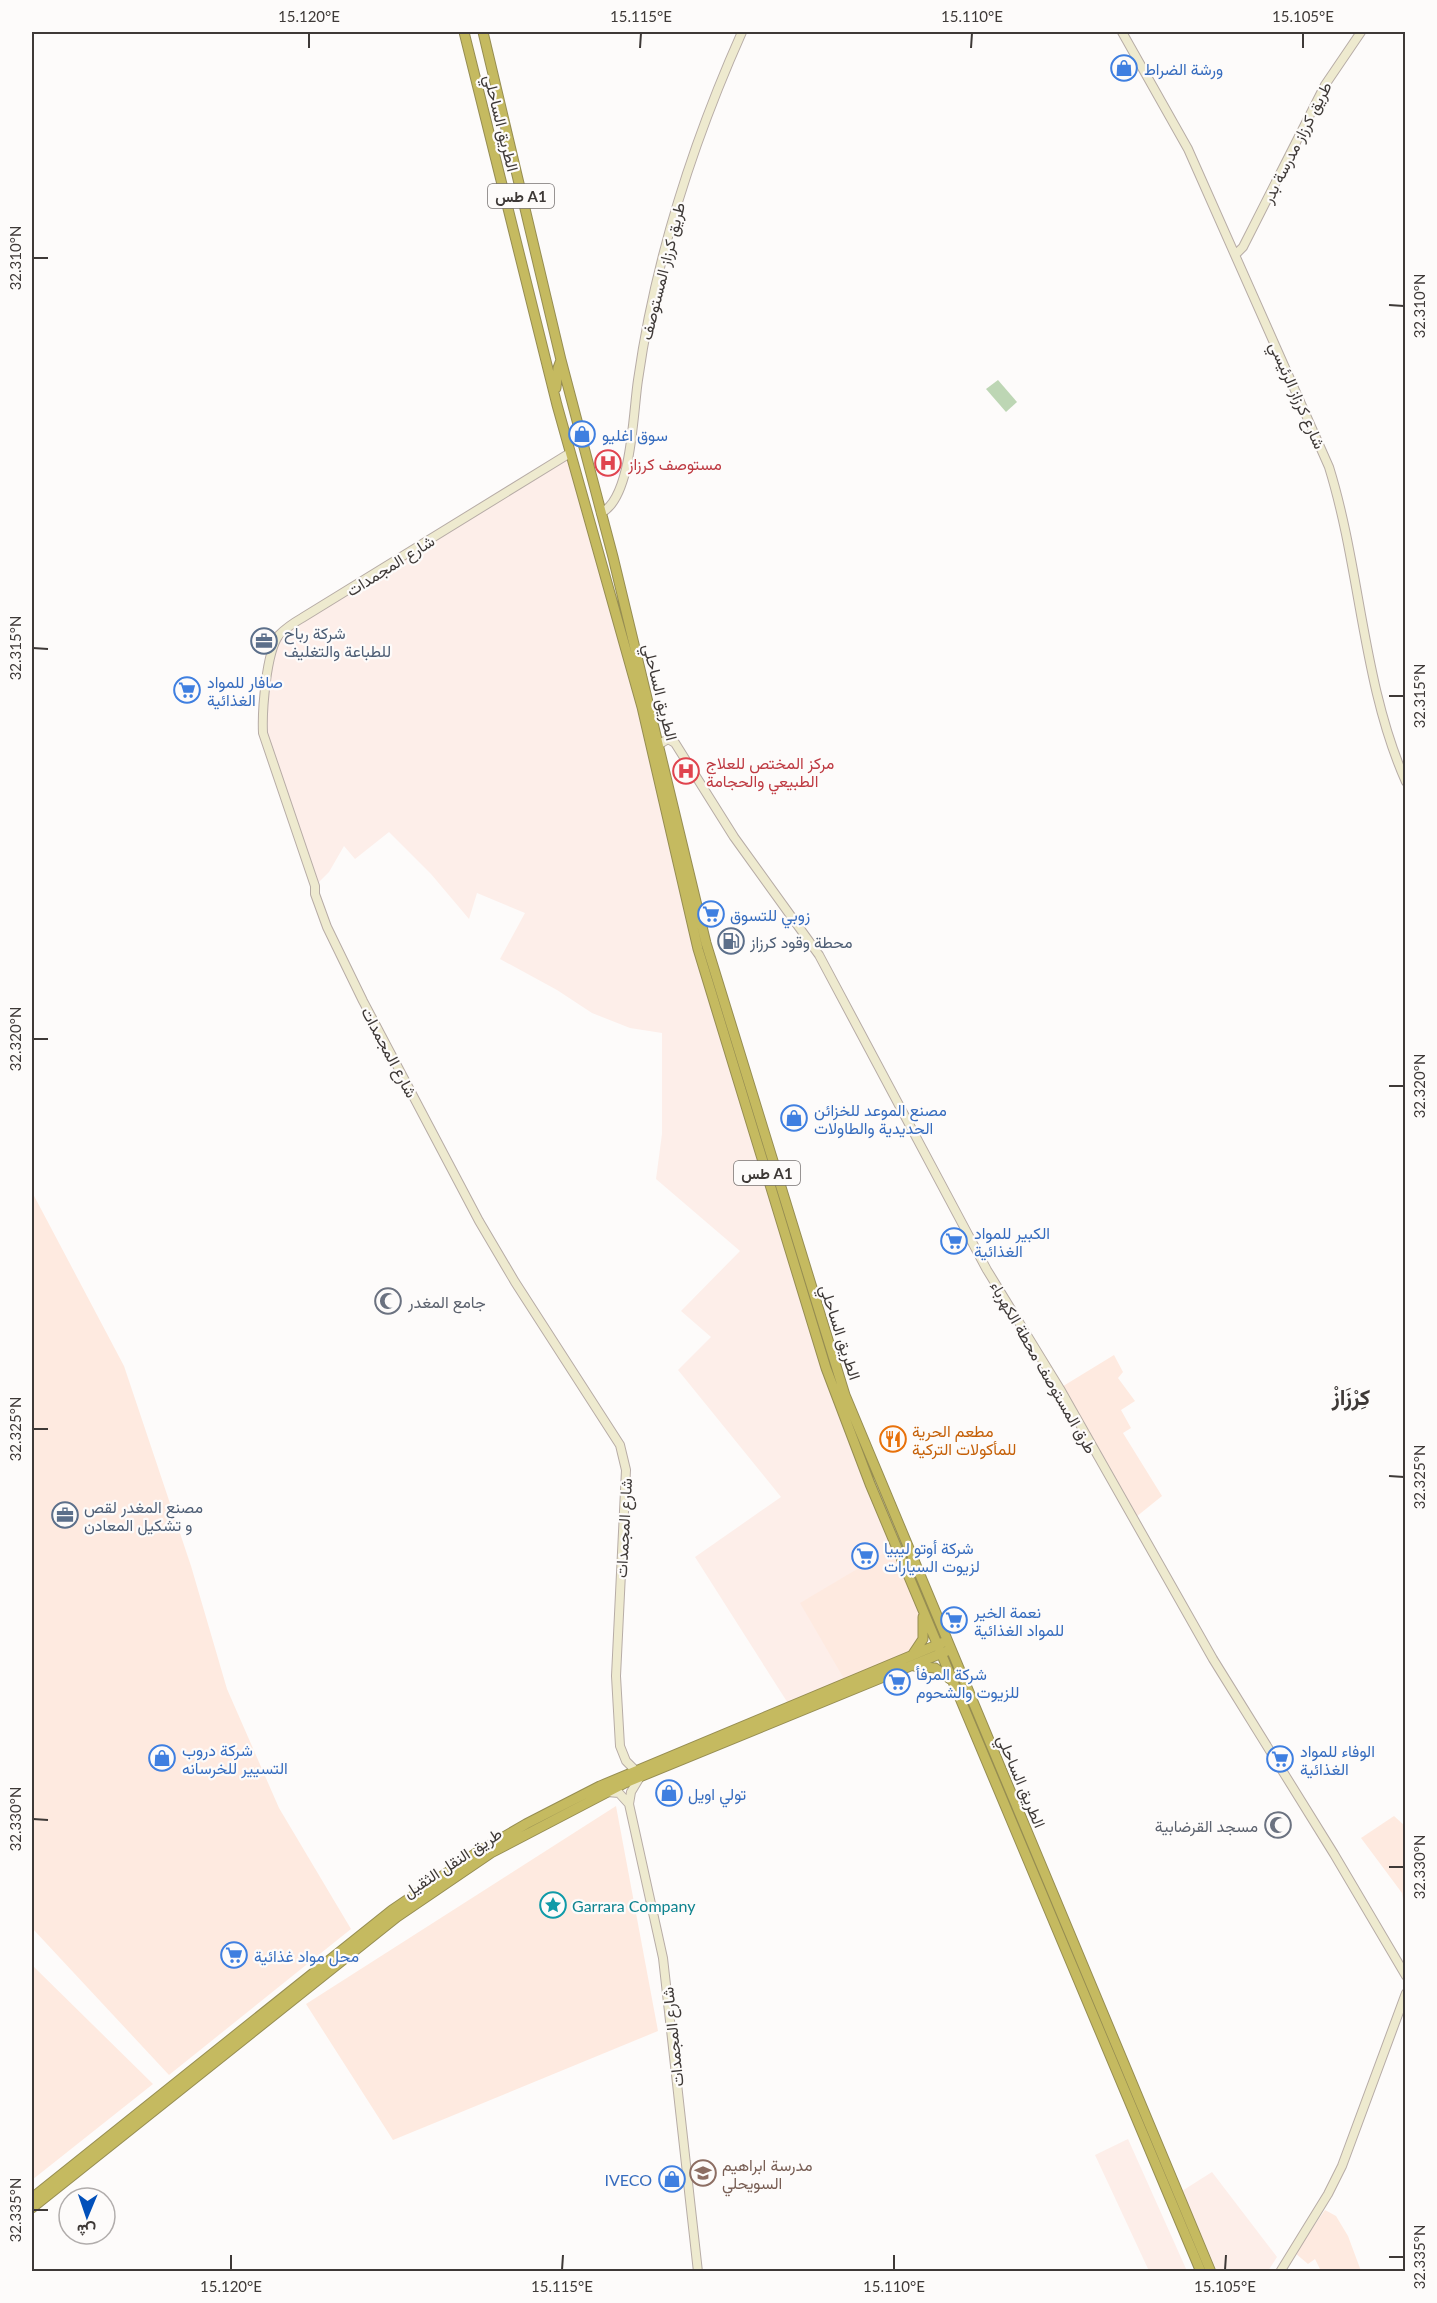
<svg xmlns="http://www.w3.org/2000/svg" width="1437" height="2303" viewBox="0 0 1437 2303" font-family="Lato,Vazirmatn,sans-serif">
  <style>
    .commercial { fill: #fdeee9 }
    .built { fill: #feeae0 }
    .medical { fill: #fdebfc }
    .green { fill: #bdd6b4 }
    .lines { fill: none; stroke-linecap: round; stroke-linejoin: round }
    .secondary-casing { stroke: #b7aca6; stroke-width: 10 }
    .highway-casing { stroke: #968d52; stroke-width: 11 }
    .secondary { stroke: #eeeacf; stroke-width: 8 }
    .highway { stroke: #c5ba60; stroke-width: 9 }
    .ticks { fill: none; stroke: #3e3937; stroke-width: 2 }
    .labels { text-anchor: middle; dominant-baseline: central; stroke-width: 4.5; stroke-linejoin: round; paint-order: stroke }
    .shield { fill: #fdfbfa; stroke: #777372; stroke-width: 1.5 }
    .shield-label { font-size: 15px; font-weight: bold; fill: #3e3937 }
    .shop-label { font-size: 16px; fill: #366cbe; stroke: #fdfbfa; text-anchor: start }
    .street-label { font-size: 16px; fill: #3e3937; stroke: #fdfbfa }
    .health-label { font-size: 16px; fill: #be3a42; stroke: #fdfbfa; text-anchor: start }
    .service-label { font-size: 16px; fill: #4e5e75; stroke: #fdfbfa; text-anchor: start }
    .worship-label { font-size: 16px; fill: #5b616d; stroke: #fdfbfa; text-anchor: start }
    .food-label { font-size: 16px; fill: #c56008; stroke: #fdfbfa; text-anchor: start }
    .culture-label { font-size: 16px; fill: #0d838f; stroke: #fdfbfa; text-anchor: start }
    .education-label { font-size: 16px; fill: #785e54; stroke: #fdfbfa; text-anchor: start }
    .district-label { font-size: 22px; font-weight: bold; fill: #3e3937; stroke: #fdfbfa }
    .neatline { fill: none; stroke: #3e3937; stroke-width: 2 }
    .ticks-label { font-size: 15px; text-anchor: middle; fill: #3e3937 }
  </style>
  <rect width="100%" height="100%" fill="#fdfbfa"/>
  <path class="commercial" d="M 570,453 L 613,602 L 698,949 L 826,1368 L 910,1578 L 923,1639 L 791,1708 L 695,1557 L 781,1497 L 678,1370 L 711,1337 L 681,1311 L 740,1251 L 656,1179 L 662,1134 L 662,1033 L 630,1028 L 592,1013 L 557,990 L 500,959 L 525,913 L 477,893 L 469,919 L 431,874 L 389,832 L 355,859 L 344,846 L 329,872 L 315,886 L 263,733 L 263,706 L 279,636 Z
    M 1128,2139 L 1187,2271 L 1149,2271 L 1095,2155 Z
    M 1212,2172 L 1277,2257 L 1268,2271 L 1217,2271 L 1182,2191 Z"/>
  <path class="built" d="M 32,1192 L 124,1366 L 191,1566 L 227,1689 L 279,1808 L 351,1929 L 169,2075 L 32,1928 Z
    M 1114,1355 L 1123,1372 L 1118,1378 L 1135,1401 L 1121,1410 L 1131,1428 L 1123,1433 L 1162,1496 L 1131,1521 L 1060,1388 Z
    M 896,1546 L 922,1609 L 917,1650 L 847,1684 L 800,1603 Z
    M 616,1806 L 658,2031 L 393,2140 L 306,2004 Z
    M 1394,1816 L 1405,1826 L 1405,1915 L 1402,1893 L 1361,1838 Z
    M 32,1965 L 153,2084 L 32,2180 Z
    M 1325,2210 L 1336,2216 L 1348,2236 L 1361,2271 L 1321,2271 L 1315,2259 L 1308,2264 L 1295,2253 Z"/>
  <path class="medical" d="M 614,449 L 620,474 L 602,478 L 597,452 Z"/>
  <path class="green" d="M 998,380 L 1017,402 L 1006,412 L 986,389 Z"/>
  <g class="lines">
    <g class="secondary-casing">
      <path id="secondary" d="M 1122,32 L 1188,149 L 1329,467 C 1361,570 1362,683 1406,782
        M 1236,254 L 1243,247 L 1325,85 L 1361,32
        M 570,453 L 302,618 C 295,622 285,629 279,635 C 266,652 262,712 263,733 L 315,886 L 315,894 L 327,927 L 363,1001 L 479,1221 L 515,1282 L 620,1445 L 626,1470 L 616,1676 L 620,1746 L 626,1761 L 636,1771
        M 601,513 C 632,498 633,412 638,380 C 655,260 693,142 742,32
        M 658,745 L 668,739 L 675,743 L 734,837 L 819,955 L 987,1270 L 1060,1389 L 1213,1659 L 1334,1854 L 1406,1976
        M 640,1777 L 631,1792 L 629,1804 L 663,1958 L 698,2272
        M 607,1792 L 619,1793 L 629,1804
        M 1280,2272 L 1328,2194 L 1342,2166 L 1406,1993"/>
    </g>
    <g class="highway-casing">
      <path id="highway" d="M 464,32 L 557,405 L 642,707 L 698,949 L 826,1368 L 870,1484 L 1201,2272
        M 483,32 L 561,360
        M 556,388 L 558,368 L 561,360 L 613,557 L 706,943 L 845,1395 L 1211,2272
        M 913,1654 L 923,1639 L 923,1617
        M 914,1666 L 935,1668 L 953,1681
        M 32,2198 L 392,1910 L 476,1853 L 526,1824 L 600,1786 L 944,1642
        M 32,2208 L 397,1917 L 491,1853 L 625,1783 L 947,1651"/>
    </g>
    <use href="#secondary" class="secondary"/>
    <use href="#highway" class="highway"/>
  </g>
  <path class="ticks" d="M 309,48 L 309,33M 640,48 L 641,33M 971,48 L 972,33M 1303,48 L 1303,33M 33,258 L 48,258M 1389,305 L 1404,306M 33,648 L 48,649M 1389,696 L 1404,696M 33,1039 L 48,1039M 1389,1086 L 1404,1086M 33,1429 L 48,1429M 1389,1476 L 1404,1477M 33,1819 L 48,1820M 1389,1867 L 1404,1867M 33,2210 L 48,2210M 1389,2257 L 1404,2257M 231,2270 L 231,2255M 562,2270 L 563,2255M 894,2270 L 894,2255M 1225,2270 L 1226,2255"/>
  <defs>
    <g id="shop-ring" transform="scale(1.35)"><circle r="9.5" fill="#fdfbfa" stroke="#3f7fe0" stroke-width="1.5"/><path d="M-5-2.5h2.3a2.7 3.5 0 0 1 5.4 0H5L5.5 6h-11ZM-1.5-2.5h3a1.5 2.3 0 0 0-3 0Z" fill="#3f7fe0"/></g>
    <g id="hospital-ring" transform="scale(1.35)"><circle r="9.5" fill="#fdfbfa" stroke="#e0444e" stroke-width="1.5"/><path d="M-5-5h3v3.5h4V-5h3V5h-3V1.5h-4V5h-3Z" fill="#e0444e"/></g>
    <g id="office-ring" transform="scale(1.35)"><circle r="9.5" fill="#fdfbfa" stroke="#5c6f8a" stroke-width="1.5"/><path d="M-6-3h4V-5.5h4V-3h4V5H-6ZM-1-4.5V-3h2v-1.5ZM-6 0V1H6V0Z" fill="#5c6f8a"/></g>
    <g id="supermarket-ring" transform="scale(1.35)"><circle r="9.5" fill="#fdfbfa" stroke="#3f7fe0" stroke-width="1.5"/><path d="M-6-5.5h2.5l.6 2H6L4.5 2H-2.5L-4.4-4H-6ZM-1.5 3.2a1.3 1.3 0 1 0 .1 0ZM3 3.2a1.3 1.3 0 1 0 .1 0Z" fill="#3f7fe0"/></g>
    <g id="fuel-ring" transform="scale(1.35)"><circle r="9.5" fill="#fdfbfa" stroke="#5c6f8a" stroke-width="1.5"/><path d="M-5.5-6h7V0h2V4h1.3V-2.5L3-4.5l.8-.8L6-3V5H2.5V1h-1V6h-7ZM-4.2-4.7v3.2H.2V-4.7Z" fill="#5c6f8a"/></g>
    <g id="mosque-ring" transform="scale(1.35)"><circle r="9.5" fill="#fdfbfa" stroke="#6b7280" stroke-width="1.5"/><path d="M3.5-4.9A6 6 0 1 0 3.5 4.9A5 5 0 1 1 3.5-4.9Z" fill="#6b7280"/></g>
    <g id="restaurant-ring" transform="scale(1.35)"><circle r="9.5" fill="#fdfbfa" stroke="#e8710a" stroke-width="1.5"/><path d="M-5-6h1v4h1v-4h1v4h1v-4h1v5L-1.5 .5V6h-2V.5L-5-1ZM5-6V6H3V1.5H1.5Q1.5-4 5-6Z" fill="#e8710a"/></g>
    <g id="sight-ring" transform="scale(1.35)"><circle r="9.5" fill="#fdfbfa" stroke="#0f9aa8" stroke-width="1.5"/><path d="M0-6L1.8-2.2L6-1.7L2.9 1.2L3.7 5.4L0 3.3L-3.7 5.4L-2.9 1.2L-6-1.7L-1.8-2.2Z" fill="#0f9aa8"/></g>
    <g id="school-ring" transform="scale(1.35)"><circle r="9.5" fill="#fdfbfa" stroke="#8d6e63" stroke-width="1.5"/><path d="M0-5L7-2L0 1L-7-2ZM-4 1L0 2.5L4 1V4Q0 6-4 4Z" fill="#8d6e63"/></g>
  </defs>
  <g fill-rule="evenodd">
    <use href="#shop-ring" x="1124" y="68"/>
    <use href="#shop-ring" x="582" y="434"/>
    <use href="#hospital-ring" x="608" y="463"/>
    <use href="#office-ring" x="264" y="641"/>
    <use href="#supermarket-ring" x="187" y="690"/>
    <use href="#hospital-ring" x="686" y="771"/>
    <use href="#supermarket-ring" x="711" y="914"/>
    <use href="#fuel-ring" x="731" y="941"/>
    <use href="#shop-ring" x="794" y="1118"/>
    <use href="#supermarket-ring" x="954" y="1241"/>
    <use href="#mosque-ring" x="388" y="1301"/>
    <use href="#restaurant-ring" x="893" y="1439"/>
    <use href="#office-ring" x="65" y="1515"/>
    <use href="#supermarket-ring" x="865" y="1556"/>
    <use href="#supermarket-ring" x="954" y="1620"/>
    <use href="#supermarket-ring" x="897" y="1682"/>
    <use href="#shop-ring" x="162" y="1758"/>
    <use href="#supermarket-ring" x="1280" y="1759"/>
    <use href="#shop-ring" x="669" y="1793"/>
    <use href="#mosque-ring" x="1278" y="1825"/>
    <use href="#sight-ring" x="553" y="1905"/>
    <use href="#supermarket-ring" x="234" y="1955"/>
    <use href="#school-ring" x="703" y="2173"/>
    <use href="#shop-ring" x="672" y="2179"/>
  </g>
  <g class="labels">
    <g class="shield">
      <rect x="488" y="184" width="66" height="24" rx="4.5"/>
      <rect x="734" y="1161" width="66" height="24" rx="4.5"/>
    </g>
    <g class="shield-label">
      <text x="521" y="196">طس A1</text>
      <text x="767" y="1173">طس A1</text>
    </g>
    <g class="shop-label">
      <text x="1144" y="68">ورشة الضراط</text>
      <text x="602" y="434">سوق اغليو</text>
      <text x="207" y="681">صافار للمواد<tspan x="207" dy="18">الغذائية</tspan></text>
      <text x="730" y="914">زوبي للتسوق</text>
      <text x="814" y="1109">مصنع الموعد للخزائن<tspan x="814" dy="18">الحديدية والطاولات</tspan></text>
      <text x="974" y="1232">الكبير للمواد<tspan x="974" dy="18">الغذائية</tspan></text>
      <text x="884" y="1547">شركة أوتو ليبيا<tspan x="884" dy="18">لزيوت السيارات</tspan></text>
      <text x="974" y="1611">نعمة الخير<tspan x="974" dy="18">للمواد الغذائية</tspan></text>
      <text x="916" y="1673">شركة المرفأ<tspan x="916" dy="18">للزيوت والشحوم</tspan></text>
      <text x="182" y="1749">شركة دروب<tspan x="182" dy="18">التسيير للخرسانه</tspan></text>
      <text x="1300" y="1750">الوفاء للمواد<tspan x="1300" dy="18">الغذائية</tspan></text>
      <text x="688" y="1793">تولي اويل</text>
      <text x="254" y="1955">محل مواد غذائية</text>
      <text x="652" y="2179" text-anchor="end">IVECO</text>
    </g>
    <g class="street-label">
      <text transform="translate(502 123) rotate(76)">الطريق الساحلي</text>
      <text transform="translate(1296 142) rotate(-63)">طريق كرزاز مدرسة بدر</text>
      <text transform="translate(662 271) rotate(-76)">طريق كرزاز المستوصف</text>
      <text transform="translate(1298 395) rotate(66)">شارع كرزاز الرئيسي</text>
      <text transform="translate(390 565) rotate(-32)">شارع المجمدات</text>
      <text transform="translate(661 692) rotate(76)">الطريق الساحلي</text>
      <text transform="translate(390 1052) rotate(62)">شارع المجمدات</text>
      <text transform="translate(841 1332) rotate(72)">الطريق الساحلي</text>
      <text transform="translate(1044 1367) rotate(60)">طرق المستوصف محطة الكهرباء</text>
      <text transform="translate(623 1528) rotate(-87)">شارع المجمدات</text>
      <text transform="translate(1022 1781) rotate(67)">الطريق الساحلي</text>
      <text transform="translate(452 1862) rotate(-33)">طريق النقل الثقيل</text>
      <text transform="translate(672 2037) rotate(-96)">شارع المجمدات</text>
    </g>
    <g class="health-label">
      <text x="628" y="463">مستوصف كرزاز</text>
      <text x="706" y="762">مركز المختص للعلاج<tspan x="706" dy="18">الطبيعي والحجامة</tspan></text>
    </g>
    <g class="service-label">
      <text x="284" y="632">شركة رباح<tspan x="284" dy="18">للطباعة والتغليف</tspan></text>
      <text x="750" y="941">محطة وقود كرزاز</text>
      <text x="84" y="1506">مصنع المغدر لقص<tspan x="84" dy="18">و تشكيل المعادن</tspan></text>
    </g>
    <g class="worship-label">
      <text x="408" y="1301">جامع المغدر</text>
      <text x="1258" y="1825" text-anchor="end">مسجد القرضابية</text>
    </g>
    <g class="food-label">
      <text x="912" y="1430">مطعم الحرية<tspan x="912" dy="18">للمأكولات التركية</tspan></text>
    </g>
    <g class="culture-label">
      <text x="572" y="1905">Garrara Company</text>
    </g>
    <g class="education-label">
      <text x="722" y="2164">مدرسة ابراهيم<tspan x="722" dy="18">السويحلي</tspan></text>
    </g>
    <g class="district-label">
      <text x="1351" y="1396">كِرْزَازْ</text>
    </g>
  </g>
  <rect width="1437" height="2303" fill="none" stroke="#fdfbfa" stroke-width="66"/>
  <g transform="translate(87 2216) rotate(182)"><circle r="28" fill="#fdfbfa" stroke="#b1adac" stroke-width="1.5"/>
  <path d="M0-4.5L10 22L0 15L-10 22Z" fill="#0250ba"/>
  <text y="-9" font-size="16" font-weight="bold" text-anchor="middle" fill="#3e3937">ش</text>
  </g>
  <rect x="33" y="33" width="1371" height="2237" class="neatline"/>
  <g class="ticks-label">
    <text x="309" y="22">15.120°E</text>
    <text x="641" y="22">15.115°E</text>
    <text x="972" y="22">15.110°E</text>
    <text x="1303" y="22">15.105°E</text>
    <text transform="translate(16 258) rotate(-90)" y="5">32.310°N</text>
    <text transform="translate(1420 306) rotate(-90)" y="5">32.310°N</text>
    <text transform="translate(16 648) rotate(-90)" y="5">32.315°N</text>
    <text transform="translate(1420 696) rotate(-90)" y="5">32.315°N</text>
    <text transform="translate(16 1039) rotate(-90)" y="5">32.320°N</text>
    <text transform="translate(1420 1086) rotate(-90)" y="5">32.320°N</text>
    <text transform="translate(16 1429) rotate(-90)" y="5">32.325°N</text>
    <text transform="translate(1420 1477) rotate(-90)" y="5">32.325°N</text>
    <text transform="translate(16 1819) rotate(-90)" y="5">32.330°N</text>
    <text transform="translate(1420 1867) rotate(-90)" y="5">32.330°N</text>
    <text transform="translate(16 2210) rotate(-90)" y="5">32.335°N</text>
    <text transform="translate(1420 2257) rotate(-90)" y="5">32.335°N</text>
    <text x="231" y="2292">15.120°E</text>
    <text x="562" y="2292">15.115°E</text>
    <text x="894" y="2292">15.110°E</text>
    <text x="1225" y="2292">15.105°E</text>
  </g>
</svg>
